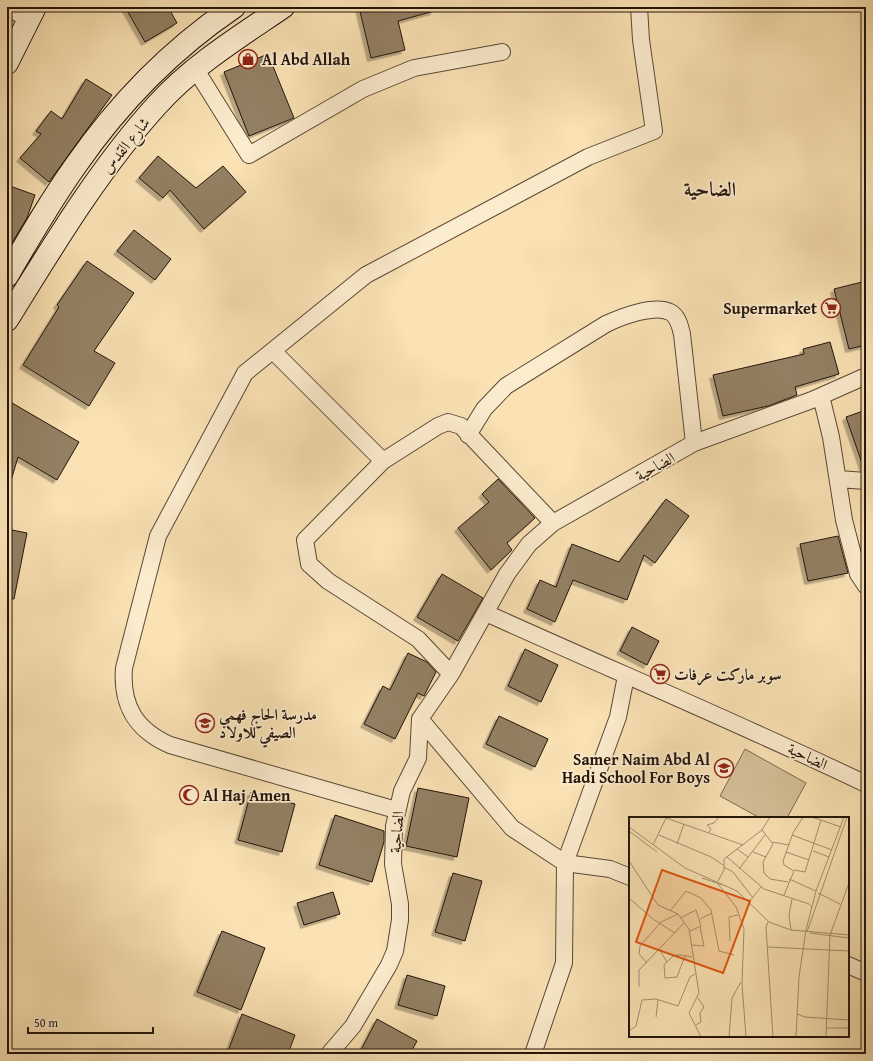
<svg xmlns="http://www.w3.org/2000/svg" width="873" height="1061" viewBox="0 0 873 1061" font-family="'Gentium Book Plus',Amiri,serif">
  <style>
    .grass { fill: #d5bf97; stroke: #7c6a51 }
    .building { fill: #938063; stroke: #23150b; filter: url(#shadow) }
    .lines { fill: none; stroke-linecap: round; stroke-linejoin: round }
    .minor-casing { stroke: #594835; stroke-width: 18 }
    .secondary-casing { stroke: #23150b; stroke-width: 24 }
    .minor { stroke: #fcecce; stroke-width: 16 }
    .secondary { stroke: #fcecce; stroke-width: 22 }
    .labels { text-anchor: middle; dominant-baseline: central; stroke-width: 3.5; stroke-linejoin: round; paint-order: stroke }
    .poi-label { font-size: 16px; font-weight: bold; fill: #23150b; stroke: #fcecce; text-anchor: start }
    .street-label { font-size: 16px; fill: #23150b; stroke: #fcecce }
    .district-label { font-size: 20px; font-weight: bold; fill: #23150b; stroke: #fcecce }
    .inset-road { fill: none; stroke: #a49070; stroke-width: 1 }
    .view { fill: #de560c; fill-opacity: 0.15; stroke: #de560c; stroke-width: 2 }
    .inset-edge { fill: none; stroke: #23150b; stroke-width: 2 }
  </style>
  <defs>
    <filter id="shadow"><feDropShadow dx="-3.5" dy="3.5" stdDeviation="0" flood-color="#0004"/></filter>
  </defs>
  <rect width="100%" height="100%" fill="#fae2b4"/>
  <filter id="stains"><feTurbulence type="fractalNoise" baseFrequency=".005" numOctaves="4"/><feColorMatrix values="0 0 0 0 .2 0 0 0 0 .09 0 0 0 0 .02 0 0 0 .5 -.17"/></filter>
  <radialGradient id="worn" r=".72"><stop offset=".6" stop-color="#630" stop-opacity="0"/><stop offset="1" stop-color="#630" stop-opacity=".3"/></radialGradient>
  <path class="grass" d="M 745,749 L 806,783 L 787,818 L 760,818 L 720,796 Z"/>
  <path class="building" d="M 125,7 L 168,7 L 177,23 L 145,42 Z
    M 359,7 L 434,7 L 434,11 L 398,21 L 405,50 L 371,58 Z
    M 268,54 L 294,118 L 249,136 L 224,72 Z
    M 86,79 L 112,95 L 49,182 L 20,158 L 41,134 L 36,131 L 51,111 L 62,119 Z
    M 158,156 L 196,188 L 223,166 L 246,192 L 204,229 L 170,190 L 163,198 L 139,178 Z
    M 7,185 L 35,195 L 27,218 L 7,251 Z
    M 134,230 L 171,259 L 155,280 L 117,251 Z
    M 87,261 L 134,293 L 94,351 L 115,363 L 89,406 L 23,365 L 59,307 L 57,305 Z
    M 866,281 L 866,345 L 849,349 L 834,289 Z
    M 830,342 L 839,374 L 795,387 L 797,395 L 768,406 L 723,416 L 713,375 L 804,354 L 803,349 Z
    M 7,400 L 79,442 L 57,480 L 18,457 L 10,484 L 7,483 Z
    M 866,410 L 866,469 L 864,469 L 846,417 Z
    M 498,479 L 535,518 L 507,543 L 512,550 L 491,570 L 458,528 L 489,502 L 482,494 Z
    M 666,499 L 689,516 L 655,563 L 644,555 L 627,600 L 573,580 L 555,622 L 527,609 L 540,580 L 556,587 L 572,544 L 619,562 Z
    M 7,529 L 27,533 L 14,599 L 7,598 Z
    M 838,536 L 848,573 L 808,581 L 800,544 Z
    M 442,574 L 483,598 L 458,641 L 417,617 Z
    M 632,627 L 659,641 L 647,665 L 620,651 Z
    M 525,649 L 558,665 L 541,702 L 508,686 Z
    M 408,653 L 427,662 L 436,672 L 424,696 L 418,693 L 395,739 L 364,724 L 383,686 L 390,690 Z
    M 499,716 L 548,739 L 535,767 L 486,744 Z
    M 418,788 L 469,798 L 457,857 L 406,846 Z
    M 251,792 L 295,804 L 282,852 L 238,840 Z
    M 335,815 L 384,831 L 384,842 L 372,882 L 319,865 Z
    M 453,873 L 482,881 L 465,941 L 435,932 Z
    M 333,892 L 340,914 L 304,925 L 297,903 Z
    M 222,931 L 265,948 L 241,1010 L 197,992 Z
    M 407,975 L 445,986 L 437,1016 L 398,1005 Z
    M 242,1014 L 295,1035 L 288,1054 L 227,1054 Z
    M 377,1019 L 417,1041 L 410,1054 L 359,1054 Z"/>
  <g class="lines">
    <g class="minor-casing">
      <path id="minor" d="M 7,8 L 28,18
        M 196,70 L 249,155 L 363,89 L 414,68 L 502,52
        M 273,351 L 383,461
        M 821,396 L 831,437 L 844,520 L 858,574 L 866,586
        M 468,435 L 484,409 L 506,386 L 606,324 C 621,317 654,304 670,312 C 678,316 680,326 682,334 L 694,443
        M 838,479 L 866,481
        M 486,613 C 612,670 741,724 866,784
        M 451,674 L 418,639 L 328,581 L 309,564 L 305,540 L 383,461 L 438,426 L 448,422 L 461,426 L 553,523
        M 420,719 L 512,828 L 565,863 L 610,869 L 630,877
        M 396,810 L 170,745 C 136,730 121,706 124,668 L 158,536 L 245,373 L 366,275 L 588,157 L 654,131 L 641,40 L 639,7
        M 848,965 L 866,973
        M 329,1054 L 353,1026 L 389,965 L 395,951 L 400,920 L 400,904 L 393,864 L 394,826 L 402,791 L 418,758 L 420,719 L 451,674 L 507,574 L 529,544 L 553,523 L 694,443 L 812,400 L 866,376
        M 533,1054 L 564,963 L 565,863 L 618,717 L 626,676"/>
    </g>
    <g class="secondary-casing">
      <path id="secondary" d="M 7,63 L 35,7
        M 7,276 C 29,238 51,200 76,165 C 119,103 172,49 234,7
        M 7,320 C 53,246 98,170 157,105 C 193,65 239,37 283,7"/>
    </g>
    <use href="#minor" class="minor"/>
    <use href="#secondary" class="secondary"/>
  </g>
  <defs>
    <g id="shop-ring" transform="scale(1)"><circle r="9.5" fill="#fcecce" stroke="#8f2418" stroke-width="1.5"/><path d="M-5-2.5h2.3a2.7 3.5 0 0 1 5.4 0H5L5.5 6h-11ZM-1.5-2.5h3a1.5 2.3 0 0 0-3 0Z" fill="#8f2418"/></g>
    <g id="supermarket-ring" transform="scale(1)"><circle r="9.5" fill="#fcecce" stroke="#8f2418" stroke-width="1.5"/><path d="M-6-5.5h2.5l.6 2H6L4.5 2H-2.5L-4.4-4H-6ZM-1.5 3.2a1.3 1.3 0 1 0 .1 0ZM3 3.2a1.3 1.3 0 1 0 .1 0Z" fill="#8f2418"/></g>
    <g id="school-ring" transform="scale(1)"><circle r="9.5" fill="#fcecce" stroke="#8f2418" stroke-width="1.5"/><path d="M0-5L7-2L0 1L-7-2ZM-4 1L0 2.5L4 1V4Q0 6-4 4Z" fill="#8f2418"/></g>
    <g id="mosque-ring" transform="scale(1)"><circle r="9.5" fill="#fcecce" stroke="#8f2418" stroke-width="1.5"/><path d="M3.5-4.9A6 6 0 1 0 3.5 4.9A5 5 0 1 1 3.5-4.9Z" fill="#8f2418"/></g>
  </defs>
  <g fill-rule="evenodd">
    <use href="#shop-ring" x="248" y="59"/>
    <use href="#supermarket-ring" x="831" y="308"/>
    <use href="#supermarket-ring" x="660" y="674"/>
    <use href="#school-ring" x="205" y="723"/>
    <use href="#school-ring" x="724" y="768"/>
    <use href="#mosque-ring" x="189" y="795"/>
  </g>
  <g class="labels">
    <g class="poi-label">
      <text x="262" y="59">Al Abd Allah</text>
      <text x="817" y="308" text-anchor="end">Supermarket</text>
      <text x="674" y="674">سوبر ماركت عرفات</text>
      <text x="219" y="714">مدرسة الحاج فهمي<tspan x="219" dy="18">الصيفي للاولاد</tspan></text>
      <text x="710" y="759" text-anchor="end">Samer Naim Abd Al<tspan x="710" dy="18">Hadi School For Boys</tspan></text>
      <text x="203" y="795">Al Haj Amen</text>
    </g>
    <g class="street-label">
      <text transform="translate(125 145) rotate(-51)">شارع القدس</text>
      <text transform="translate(655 466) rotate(-29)">الضاحية</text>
      <text transform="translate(808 756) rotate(26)">الضاحية</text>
      <text transform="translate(396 832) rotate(-85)">الضاحية</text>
    </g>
    <g class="district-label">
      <text x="710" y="188">الضاحية</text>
    </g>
  </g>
  <g transform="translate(629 817)">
    <rect width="220" height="220" fill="#fae2b4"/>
    <path class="inset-road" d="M 183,0 L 212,10M 37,1 L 114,28M 0,10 L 56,51 L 108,74 L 140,105 L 162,113 L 220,118M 133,13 L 144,27 L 134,45 L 135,56 L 141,62 L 159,65M 0,14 L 28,35M 80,15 L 82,12 L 78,8 L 85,6 L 90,0M 30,18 L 82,40 L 94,48M 163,18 L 203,33M 143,25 L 160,28M 48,27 L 55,7M 24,28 L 37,1M 108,32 L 119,40M 184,34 L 200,40M 124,35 L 137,40M 157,35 L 180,43M 98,40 L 135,72 L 180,87 L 183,90M 0,44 L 29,88 L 49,97 L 60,112 L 70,176 L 60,196 L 72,220M 95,50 L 104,55 L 124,81M 110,52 L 136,18M 165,53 L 176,55 L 192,3M 73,61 L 94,68M 160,62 L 187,74M 89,64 L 95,53 L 95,42 L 133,13 L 141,0M 89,67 L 107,90 L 115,112 L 113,167 L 117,220M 189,76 L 211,87M 155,78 L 165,54 L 155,48 L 154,44 L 164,16 L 174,0M 0,81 L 24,102 L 46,116M 120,85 L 132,70M 42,93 L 57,74 L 72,81 L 82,93 L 90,134 L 105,138M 51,101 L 67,93 L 72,109 L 61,114M 71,102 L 83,96M 139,105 L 137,110 L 144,220M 162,113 L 160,98 L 163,82M 178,115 L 218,0M 181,116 L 220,121M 101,124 L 100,100 L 109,98M 63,128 L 75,129 L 71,110M 139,130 L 220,134M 30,132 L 38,145M 56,139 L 48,160 L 36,161 L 35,148 L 44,139 L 47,138 L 52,138 L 63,140M 18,146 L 10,137 L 11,129 L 32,105 L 49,97M 10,170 L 10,153 L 55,106M 168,197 L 176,200 L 220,203M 27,200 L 29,183M 67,208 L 72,205 L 71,196 L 75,190 L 69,181M 197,211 L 220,211M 0,214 L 7,209 L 13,183 L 27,182 L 49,189 L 61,160 L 66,157M 197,219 L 201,118 L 220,66M 100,220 L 103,181 L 112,165M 167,220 L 170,160 L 177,113 L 187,74 L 215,0"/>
    <path class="view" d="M 33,53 L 121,84 L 94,156 L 7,125 Z"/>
    <rect width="220" height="220" class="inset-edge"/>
  </g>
  <rect width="873" height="1061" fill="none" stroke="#fae2b4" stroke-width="24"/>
  <rect x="8" y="8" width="857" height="1045" fill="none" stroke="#23150b" stroke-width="2"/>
  <rect x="12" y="12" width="849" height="1037" fill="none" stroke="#23150b"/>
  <path d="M28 1027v6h125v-6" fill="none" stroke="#23150b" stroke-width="2"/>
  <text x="34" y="1027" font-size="12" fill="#23150b" stroke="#fcecce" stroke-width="3" paint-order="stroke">50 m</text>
  <rect width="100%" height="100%" filter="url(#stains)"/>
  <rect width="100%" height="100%" fill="url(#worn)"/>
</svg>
